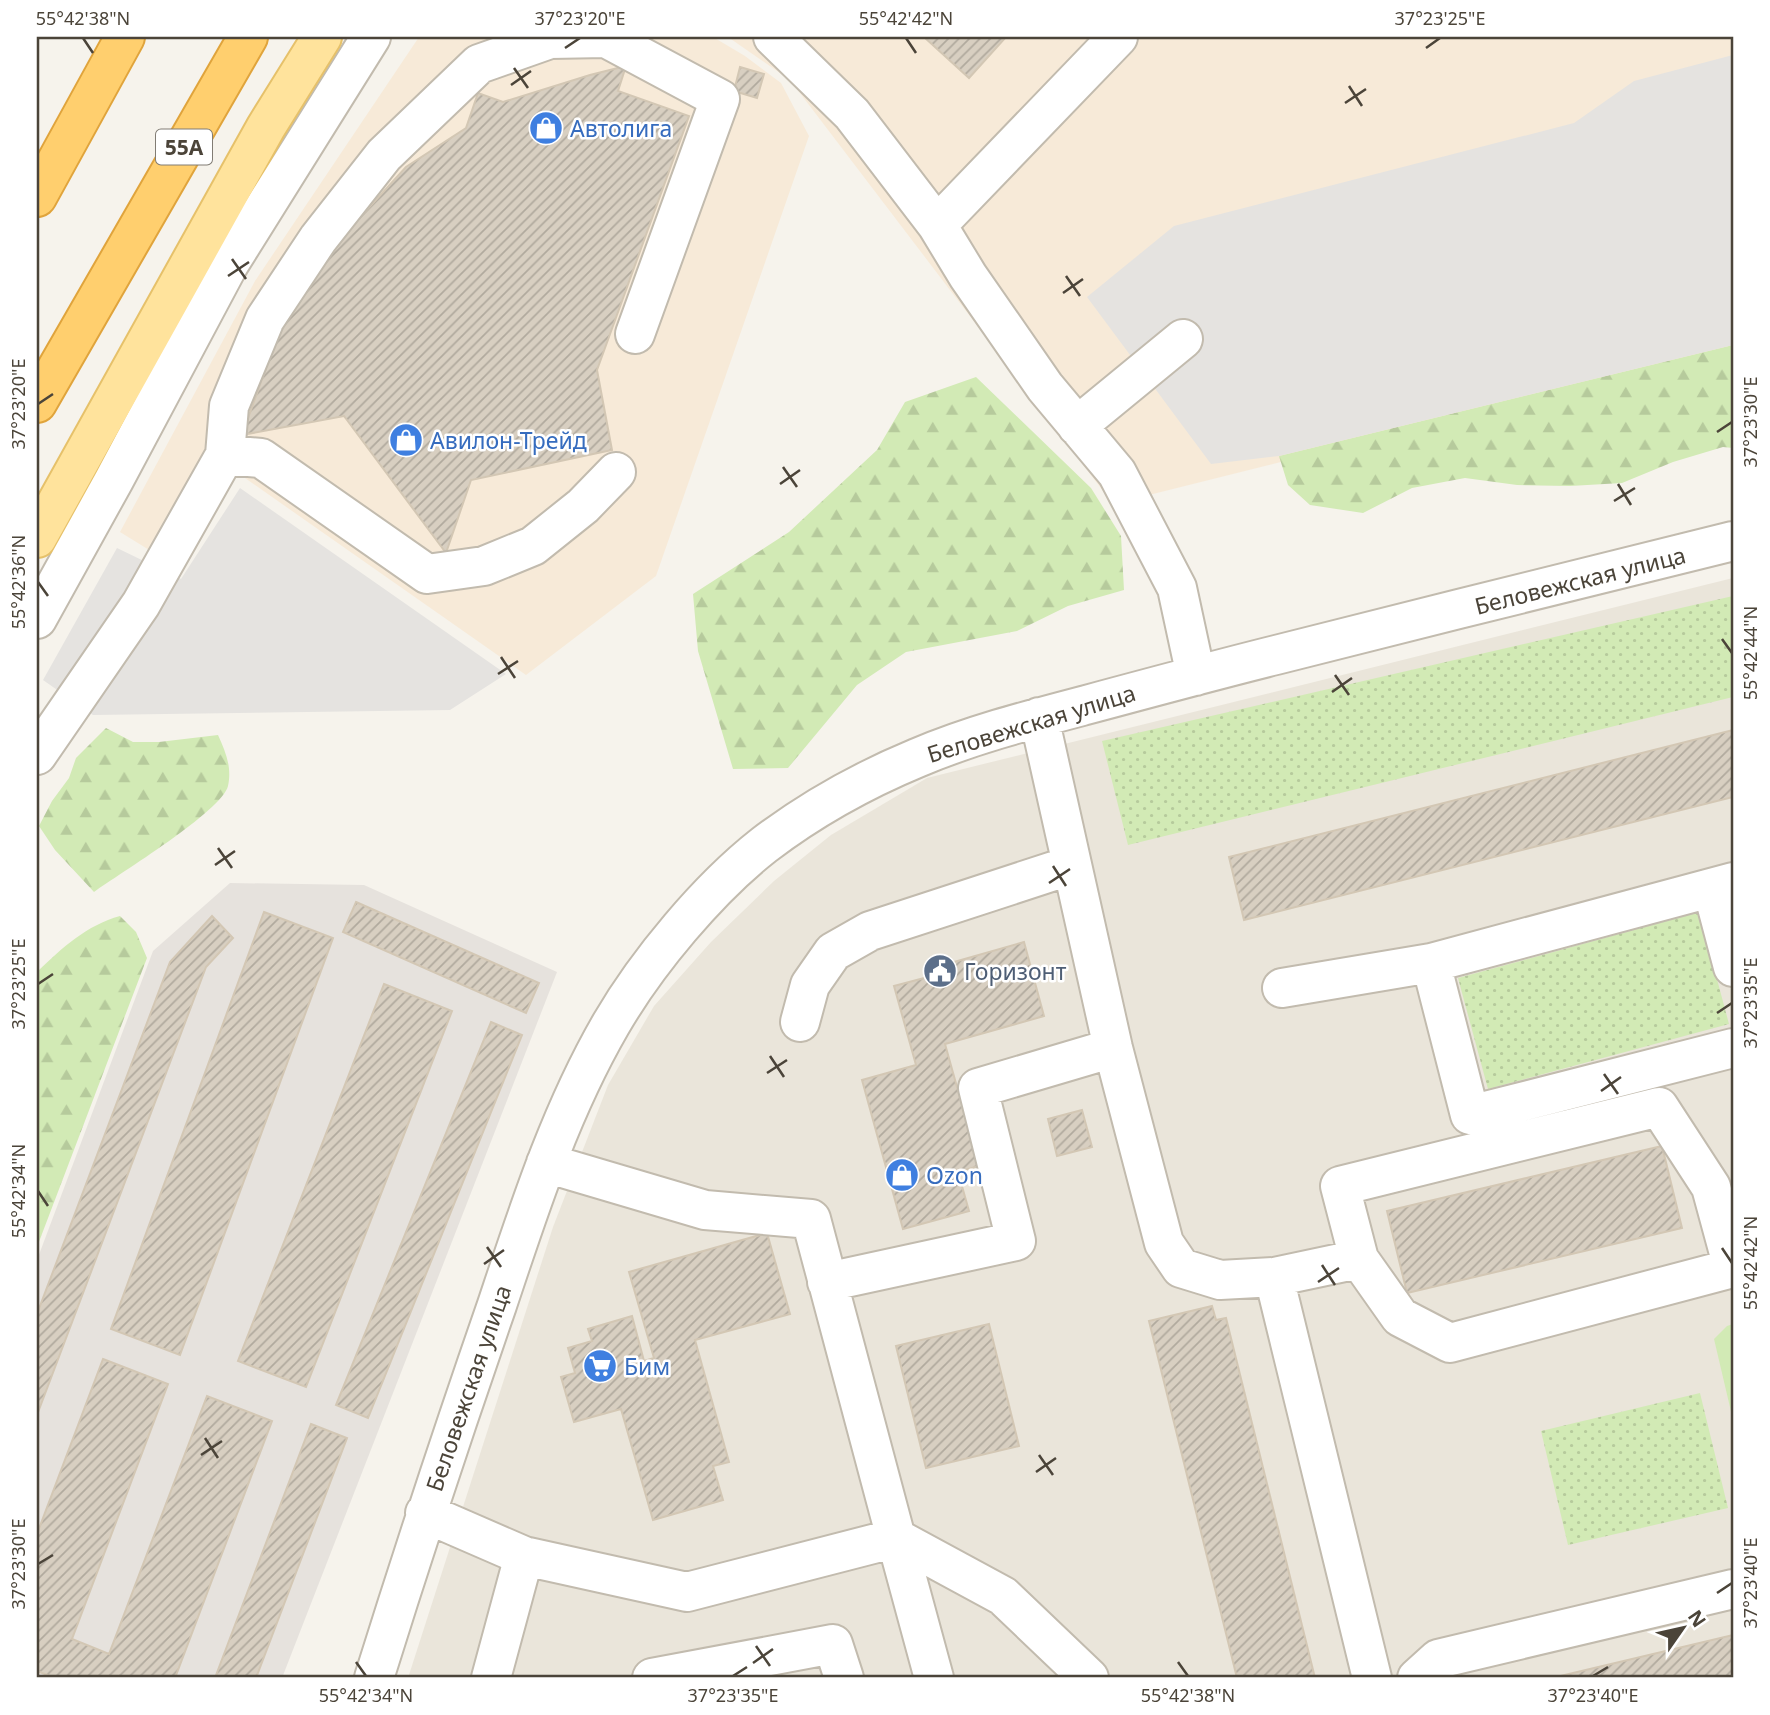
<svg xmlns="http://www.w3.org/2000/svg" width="1770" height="1715" viewBox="0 0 1770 1715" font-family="'Noto Sans',sans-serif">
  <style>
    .residential { fill: #eae5da }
    .commercial { fill: #f7ead8 }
    .industrial { fill: #e6e2dd }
    .grass { fill: #d2eab5 }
    .forest { fill: url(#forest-firs) }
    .park { fill: url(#park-dots) }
    .parking { fill: #e5e3e0 }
    .building { fill: url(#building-hatch); stroke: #d3c7b4; stroke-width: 2 }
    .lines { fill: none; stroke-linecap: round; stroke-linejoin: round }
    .minor-casing { stroke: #c2bbae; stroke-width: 42 }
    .major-casing { stroke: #e6c16a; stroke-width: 42 }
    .highway-casing { stroke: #e0a43c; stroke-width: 42 }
    .minor { stroke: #fff; stroke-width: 38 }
    .major { stroke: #ffe39c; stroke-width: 38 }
    .highway { stroke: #ffcf6e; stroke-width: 38 }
    .ticks { fill: none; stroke: #4b4439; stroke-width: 2.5 }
    .labels { text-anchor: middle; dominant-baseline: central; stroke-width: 5; stroke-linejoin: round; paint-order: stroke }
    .shield { fill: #fff; stroke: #817c74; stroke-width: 2 }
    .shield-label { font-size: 21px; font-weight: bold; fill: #4b4439 }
    .shop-label { font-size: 23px; fill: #366cbe; stroke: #fff; text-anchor: start }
    .street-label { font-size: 23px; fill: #4b4439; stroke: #fff }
    .service-label { font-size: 23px; fill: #4e5e75; stroke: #fff; text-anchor: start }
    .neatline { fill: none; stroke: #4b4439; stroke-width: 2.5 }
    .ticks-label { font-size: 18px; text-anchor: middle; fill: #4b4439 }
  </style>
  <defs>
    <pattern id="forest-firs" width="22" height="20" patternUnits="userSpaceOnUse" patternTransform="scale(1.75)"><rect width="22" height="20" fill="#d2eab5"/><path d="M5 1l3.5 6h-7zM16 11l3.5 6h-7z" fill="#b6ca9c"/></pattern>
    <pattern id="park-dots" width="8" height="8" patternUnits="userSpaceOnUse" patternTransform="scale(1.75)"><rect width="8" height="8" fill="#d2eab5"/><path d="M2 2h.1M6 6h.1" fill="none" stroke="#b6ca9c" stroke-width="1.8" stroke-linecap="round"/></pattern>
    <pattern id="building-hatch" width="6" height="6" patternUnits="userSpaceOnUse" patternTransform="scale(1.75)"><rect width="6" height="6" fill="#d8cfc1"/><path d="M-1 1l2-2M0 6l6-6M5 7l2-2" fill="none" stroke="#b1aa9e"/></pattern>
  </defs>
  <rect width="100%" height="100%" fill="#f6f3ec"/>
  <path class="residential" d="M 1733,578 L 1733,1678 L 408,1678 L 553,1227 L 608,1085 L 654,1006 L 711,942 L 774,881 L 831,835 L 927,778 Z"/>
  <path class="commercial" d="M 419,37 L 713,37 L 745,56 L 781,83 L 809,136 L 656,576 L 526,675 L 235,471 L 180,569 L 120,532 L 255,281 Z
    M 728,37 L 1733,37 L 1733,349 L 1113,504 L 790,80 Z"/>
  <path class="industrial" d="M 230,883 L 364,885 L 557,972 L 282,1678 L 37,1678 L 37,1260 L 153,951 Z"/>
  <path class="grass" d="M 1733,1324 L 1733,1420 L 1714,1339 L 1727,1326 Z"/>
  <path class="forest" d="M 1733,345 L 1733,448 L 1723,447 L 1673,462 L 1622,483 L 1570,486 L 1517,485 L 1465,478 L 1412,488 L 1363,513 L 1310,505 L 1288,485 L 1279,456 Z
    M 976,377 L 1091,488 L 1121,536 L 1124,590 L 1068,606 L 1017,631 L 906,652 L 857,685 L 788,768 L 733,769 L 698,651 L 693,594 L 789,532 L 877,450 L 905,402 Z
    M 106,728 L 133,742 L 159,742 L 218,735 C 226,753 232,767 228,786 C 222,811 119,874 94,892 L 55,850 L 39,826 L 52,801 L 69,778 L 76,758 Z
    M 120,916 L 136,932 L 147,958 L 37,1247 L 38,971 C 62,948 87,925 120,916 Z"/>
  <path class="park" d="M 1733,596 L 1733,697 L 1128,845 L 1102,741 Z
    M 1699,912 L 1729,1024 L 1488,1089 L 1458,978 Z
    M 1700,1393 L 1728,1508 L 1568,1545 L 1541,1431 Z"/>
  <path class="parking" d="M 1733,55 L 1733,345 L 1279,456 L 1211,464 L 1087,297 L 1174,226 L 1574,123 L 1634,81 Z
    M 240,488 L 506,674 L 450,710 L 93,715 L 43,680 L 117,548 L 181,579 Z"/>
  <path class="building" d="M 924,37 L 1006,37 L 969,78 Z
    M 626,66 L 618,91 L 689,116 L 597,370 L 612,450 L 471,480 L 446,553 L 344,416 L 242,435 L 279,332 L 331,249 L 406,167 L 466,128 L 478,93 L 503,102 L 590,75 Z
    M 740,67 L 764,74 L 757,98 L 734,91 Z
    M 1733,730 L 1733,797 L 1244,920 L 1229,857 Z
    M 356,902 L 539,983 L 526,1013 L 343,932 Z
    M 264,912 L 333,938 L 180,1355 L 111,1329 Z
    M 212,916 L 233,938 L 206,967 L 37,1415 L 37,1314 L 170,962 Z
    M 1024,942 L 1044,1016 L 945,1044 L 979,1166 L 958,1172 L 969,1211 L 903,1229 L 862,1080 L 916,1065 L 894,986 L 928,977 L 926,970 Z
    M 384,984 L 452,1011 L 306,1387 L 238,1361 Z
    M 491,1022 L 522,1035 L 368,1418 L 336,1405 Z
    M 1082,1110 L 1092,1147 L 1057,1156 L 1048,1119 Z
    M 1662,1146 L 1682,1228 L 1407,1293 L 1387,1211 Z
    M 767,1233 L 790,1314 L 695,1340 L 729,1462 L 713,1466 L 723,1500 L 653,1520 L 621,1409 L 574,1422 L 561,1377 L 575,1373 L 568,1348 L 592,1341 L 588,1329 L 632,1316 L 644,1361 L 654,1358 L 629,1272 Z
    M 1212,1306 L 1216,1320 L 1226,1318 L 1315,1678 L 1237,1678 L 1149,1321 Z
    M 989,1324 L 1019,1446 L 926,1468 L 896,1346 Z
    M 103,1359 L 168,1384 L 72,1639 L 109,1654 L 207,1396 L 272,1421 L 175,1678 L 55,1678 L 37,1671 L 37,1534 Z
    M 311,1424 L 347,1438 L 256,1678 L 215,1678 Z
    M 1733,1635 L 1733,1678 L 1552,1678 Z"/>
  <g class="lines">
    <g class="minor-casing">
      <path id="minor" d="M 773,37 L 852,114 L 937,225
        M 1118,37 L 937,225 L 968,276 L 1045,387 L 1117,473 L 1177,588 L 1196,676
        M 1077,426 L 1183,339
        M 225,455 L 261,458 L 427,574 L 484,566 L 533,546 L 583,506 L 616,472
        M 37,619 L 114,480 L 229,264 L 371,37
        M 1039,717 L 1113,1048 L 1164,1243 L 1181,1268 L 1220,1280 L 1274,1277 L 1372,1678
        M 37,755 L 141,604 L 225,455 L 229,406 L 265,319 L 318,239 L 384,155 L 479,64 L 550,39 L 606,38 L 720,99 L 635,334
        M 1712,888 L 1733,967
        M 1431,963 L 1733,882
        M 1282,988 L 1431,963 L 1470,1115 L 1733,1048
        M 800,1022 L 810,985 L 833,952 L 870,931 L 1072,865
        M 546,1163 L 705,1210 L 811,1219 L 896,1538 L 1003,1596 L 1089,1678
        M 1274,1277 L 1359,1259 L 1340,1186 L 1659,1107 L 1711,1187 L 1733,1268 L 1450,1343 L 1400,1317 L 1359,1259
        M 827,1282 L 1016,1241 L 978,1088 L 1113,1048
        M 425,1513 L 524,1556 L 687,1592 L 896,1538 L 934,1678
        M 374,1678 C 413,1553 454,1429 497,1305 C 529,1209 560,1112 611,1024 C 647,962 708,889 764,845 C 810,810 864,780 917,758 C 971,735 1029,720 1086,705 C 1149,688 1212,671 1276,655 C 1428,616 1581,579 1733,541
        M 491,1678 L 524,1556
        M 652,1678 L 833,1644 L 844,1678
        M 1417,1678 L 1438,1659 L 1733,1589"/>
    </g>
    <g class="major-casing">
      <path id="major" d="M 37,538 L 266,127 L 322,37"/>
    </g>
    <g class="highway-casing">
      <path id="highway" d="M 37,197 L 125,37
        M 37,403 L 248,37"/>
    </g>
    <use href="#minor" class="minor"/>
    <use href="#major" class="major"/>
    <use href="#highway" class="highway"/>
  </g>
  <path class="ticks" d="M 83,38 L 93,53M 906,38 L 916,53M 565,48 L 580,38M 1426,48 L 1440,38M 514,68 L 528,88M 511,85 L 531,71M 1349,86 L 1362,106M 1345,103 L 1366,89M 232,259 L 246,279M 228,276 L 249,262M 1066,276 L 1080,296M 1063,293 L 1083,279M 38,404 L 53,394M 1717,432 L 1732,422M 783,467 L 797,487M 780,484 L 800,470M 1618,484 L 1631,505M 1614,501 L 1635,488M 38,582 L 48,596M 1722,639 L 1732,653M 501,657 L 515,678M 498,674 L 518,661M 1335,675 L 1349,695M 1332,692 L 1352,678M 218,848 L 232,868M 215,865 L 235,851M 1053,866 L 1066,886M 1049,883 L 1070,869M 38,984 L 53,974M 1717,1013 L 1732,1003M 770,1056 L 784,1077M 767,1073 L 787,1060M 1604,1074 L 1618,1094M 1601,1091 L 1621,1077M 38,1191 L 48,1206M 487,1247 L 501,1267M 1722,1248 L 1732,1263M 484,1264 L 504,1250M 1322,1265 L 1335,1285M 1318,1282 L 1339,1268M 205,1438 L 218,1458M 201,1455 L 222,1441M 1039,1455 L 1053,1475M 1036,1472 L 1056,1458M 38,1564 L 53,1555M 1717,1593 L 1732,1583M 756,1646 L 770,1666M 356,1662 L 366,1676M 1178,1662 L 1188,1676M 753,1663 L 773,1649M 733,1676 L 747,1667M 1593,1676 L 1608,1667"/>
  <defs>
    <g id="shop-disc" transform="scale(1.75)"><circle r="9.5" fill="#3f7fe0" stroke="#fff"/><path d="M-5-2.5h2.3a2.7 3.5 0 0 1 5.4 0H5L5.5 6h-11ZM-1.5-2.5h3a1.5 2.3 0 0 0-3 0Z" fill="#fff"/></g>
    <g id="civic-disc" transform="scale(1.75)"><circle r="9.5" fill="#5c6f8a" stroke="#fff"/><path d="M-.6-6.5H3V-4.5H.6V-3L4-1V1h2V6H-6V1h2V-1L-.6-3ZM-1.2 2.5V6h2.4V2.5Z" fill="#fff"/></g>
    <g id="supermarket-disc" transform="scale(1.75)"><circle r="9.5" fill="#3f7fe0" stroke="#fff"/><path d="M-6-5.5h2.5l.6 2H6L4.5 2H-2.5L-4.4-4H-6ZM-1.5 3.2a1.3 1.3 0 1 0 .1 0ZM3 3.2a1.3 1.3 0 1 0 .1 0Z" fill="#fff"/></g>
  </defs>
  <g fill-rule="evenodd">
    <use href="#shop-disc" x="546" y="128"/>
    <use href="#shop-disc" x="406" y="440"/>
    <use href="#civic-disc" x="940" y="971"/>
    <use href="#shop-disc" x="902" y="1175"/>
    <use href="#supermarket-disc" x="600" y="1366"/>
  </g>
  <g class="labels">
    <rect class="shield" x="156" y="129.5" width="56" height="35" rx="5"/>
    <g class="shield-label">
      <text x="184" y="147">55А</text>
    </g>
    <g class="shop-label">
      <text x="570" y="128">Автолига</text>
      <text x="430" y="440">Авилон-Трейд</text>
      <text x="926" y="1175">Ozon</text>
      <text x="624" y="1366">Бим</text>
    </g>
    <g class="street-label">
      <text transform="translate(1580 580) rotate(-14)">Беловежская улица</text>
      <text transform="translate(1031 723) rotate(-17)">Беловежская улица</text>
      <text transform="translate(468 1388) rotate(-71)">Беловежская улица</text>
    </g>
    <g class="service-label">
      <text x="964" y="971">Горизонт</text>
    </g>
  </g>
  <rect width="1770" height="1715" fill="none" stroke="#ffffff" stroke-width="77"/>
  <g transform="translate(1683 1628) rotate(56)" stroke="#ffffff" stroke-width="5" paint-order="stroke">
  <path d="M0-5L12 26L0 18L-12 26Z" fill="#4b4439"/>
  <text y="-10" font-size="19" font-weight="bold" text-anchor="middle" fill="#4b4439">N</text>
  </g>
  <rect x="38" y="38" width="1694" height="1638" class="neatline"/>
  <g class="ticks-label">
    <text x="83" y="25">55°42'38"N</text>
    <text x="580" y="25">37°23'20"E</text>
    <text x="906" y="25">55°42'42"N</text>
    <text x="1440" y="25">37°23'25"E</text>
    <text transform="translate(19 404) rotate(-90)" y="6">37°23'20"E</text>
    <text transform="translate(1751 422) rotate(-90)" y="6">37°23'30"E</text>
    <text transform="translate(19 582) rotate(-90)" y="6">55°42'36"N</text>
    <text transform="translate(1751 653) rotate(-90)" y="6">55°42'44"N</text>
    <text transform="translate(19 984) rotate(-90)" y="6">37°23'25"E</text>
    <text transform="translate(1751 1003) rotate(-90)" y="6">37°23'35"E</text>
    <text transform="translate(19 1191) rotate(-90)" y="6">55°42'34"N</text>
    <text transform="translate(1751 1263) rotate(-90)" y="6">55°42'42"N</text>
    <text transform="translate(19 1564) rotate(-90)" y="6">37°23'30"E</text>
    <text transform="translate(1751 1583) rotate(-90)" y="6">37°23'40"E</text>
    <text x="366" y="1702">55°42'34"N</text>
    <text x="733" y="1702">37°23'35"E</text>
    <text x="1188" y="1702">55°42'38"N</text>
    <text x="1593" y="1702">37°23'40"E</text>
  </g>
</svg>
